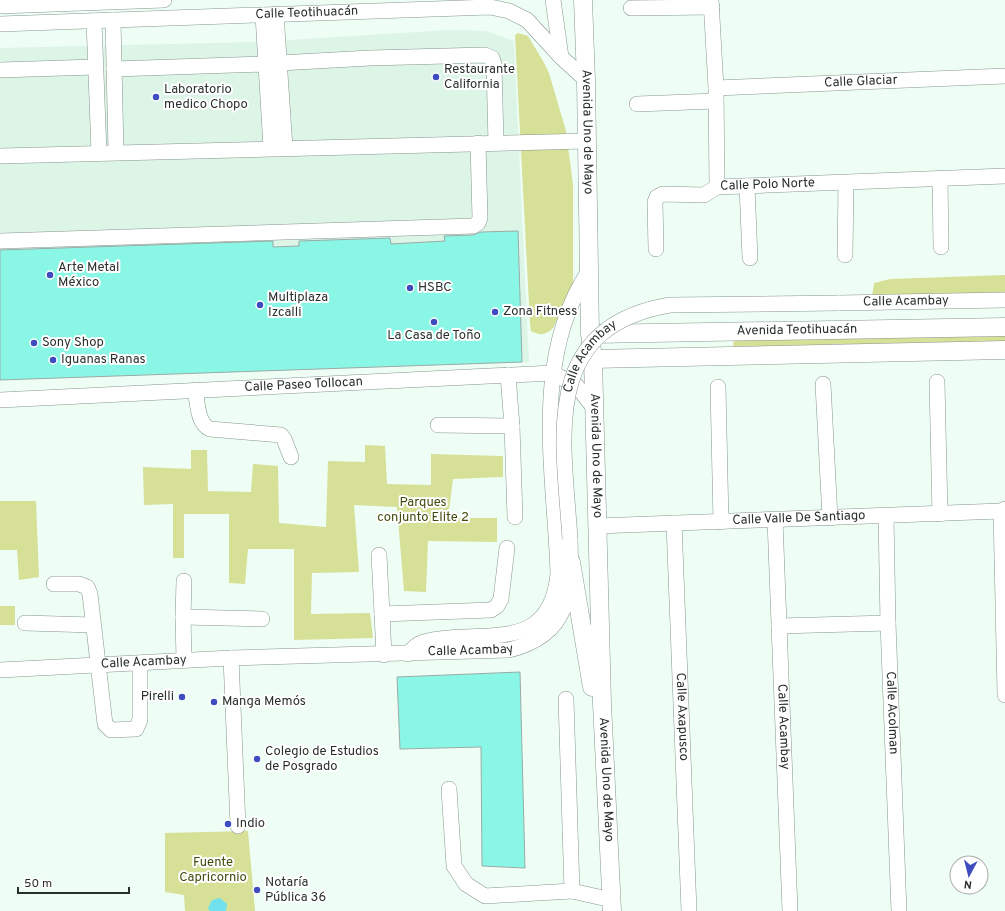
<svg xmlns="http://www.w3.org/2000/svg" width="1005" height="911" viewBox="0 0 1005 911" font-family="Overpass,sans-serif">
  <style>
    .built { fill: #ddf5e7 }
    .green { fill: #d6e097 }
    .water { fill: #70e1ed }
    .building { fill: #8af7e6; stroke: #99aba7 }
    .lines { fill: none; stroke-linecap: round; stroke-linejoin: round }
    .minor-casing { stroke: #87968d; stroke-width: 16 }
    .major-casing { stroke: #87968d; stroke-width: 19 }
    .minor { stroke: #fff; stroke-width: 15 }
    .major { stroke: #fff; stroke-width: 18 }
    .minor-bridge-casing { stroke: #87968d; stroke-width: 16; stroke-linecap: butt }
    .minor-bridge { stroke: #fff; stroke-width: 15 }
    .poi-dot { fill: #3f4cc0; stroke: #fff; stroke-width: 1.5 }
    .labels { text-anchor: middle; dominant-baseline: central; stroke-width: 4; stroke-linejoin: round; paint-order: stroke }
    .street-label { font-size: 13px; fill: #292f2c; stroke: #fff }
    .poi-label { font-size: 13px; fill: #292f2c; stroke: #fff; text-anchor: start }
    .park-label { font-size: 13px; fill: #444a0d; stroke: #fff }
  </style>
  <rect width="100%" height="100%" fill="#eefef5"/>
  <path class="built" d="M 449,30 L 486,31 L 514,41 L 529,362 L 0,380 L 0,48 L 258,42 Z"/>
  <path class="green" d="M 518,33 L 528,36 L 543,61 L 549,73 L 566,131 L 573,185 L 573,284 L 553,328 C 546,335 540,336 531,331 L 530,324 L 515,35 Z
    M 1005,275 L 1005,294 L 872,297 L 874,283 L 890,279 Z
    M 1005,329 L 1005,348 L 733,349 L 734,337 Z
    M 365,445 L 385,446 L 387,484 L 431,485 L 431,454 L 503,456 L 503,477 L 453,479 L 448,518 L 497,518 L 497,542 L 428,541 L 426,592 L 404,591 L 397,507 L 354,505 L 359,572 L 312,573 L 311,614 L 370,613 L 373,638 L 294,640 L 294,549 L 248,549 L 245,584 L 229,583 L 229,514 L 184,514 L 184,558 L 173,558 L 173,504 L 144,505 L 143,467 L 191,469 L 191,450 L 207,450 L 208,491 L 251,492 L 253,464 L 278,466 L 279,523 L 326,527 L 328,461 L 365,462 Z
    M 0,501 L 36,501 L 39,577 L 19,580 L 17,550 L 0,550 Z
    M 0,606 L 15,606 L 15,625 L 0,625 Z
    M 248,831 L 255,911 L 185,911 L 184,895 L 165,892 L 165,833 Z"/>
  <path class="water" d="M 220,898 L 227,904 L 226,911 L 210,911 L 208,908 L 212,900 Z"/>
  <path class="building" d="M 518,231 L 522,362 L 0,380 L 0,250 L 273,241 L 273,247 L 299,246 L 299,241 L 390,238 L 391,244 L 445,241 L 444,236 L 473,235 L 481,232 Z
    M 520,672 L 525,868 L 482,866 L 481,747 L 400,749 L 397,677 Z"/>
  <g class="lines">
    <g class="minor-casing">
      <g id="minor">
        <path d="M 553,0 L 561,57"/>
        <path d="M 711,0 L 716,88 L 717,187"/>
        <path d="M 0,6 L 164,0"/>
        <path d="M 631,8 L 712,7"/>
        <path d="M 276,14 L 285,148"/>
        <path d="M 263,15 L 271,148"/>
        <path d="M 113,20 L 116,152"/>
        <path d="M 94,21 L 99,153"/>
        <path id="s1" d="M 0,24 L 490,7 L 509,11 L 527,20 L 561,57 L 586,80"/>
        <path d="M 279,63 L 370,58 L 485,55 L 492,58 L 494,64 L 496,143"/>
        <path d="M 114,69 L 266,64"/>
        <path d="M 0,70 L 95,67"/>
        <path id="s2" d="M 716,88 L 1005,76"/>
        <path d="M 637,104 L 716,101"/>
        <path d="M 0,156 L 586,141"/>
        <path d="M 940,178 L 941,247"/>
        <path d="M 747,186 L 750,258"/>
        <path d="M 0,241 L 473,226 L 478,223 L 480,218 L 478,143"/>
        <path id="s3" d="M 656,249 L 655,202 L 657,197 L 663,194 L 704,195 L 717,187 L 1005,176"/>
        <path d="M 845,255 L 846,183"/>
        <path id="s4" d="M 838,303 L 1005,300"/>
        <path d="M 508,375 L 512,426"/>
        <path d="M 937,382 L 940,514"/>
        <path d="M 823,384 L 830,518"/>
        <path d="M 718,387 L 721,522"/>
        <path d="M 195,390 C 198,403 197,423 210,429 L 281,435 L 284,439 L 291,457"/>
        <path id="s5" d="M 0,400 L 552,373 L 576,385 L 594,408"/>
        <path d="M 438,425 L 512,426 L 515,517"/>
        <path d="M 1001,511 L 1005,695"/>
        <path id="s6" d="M 886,516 L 888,623 L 899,911"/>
        <path id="s7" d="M 775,520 L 790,911"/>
        <path id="s8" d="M 674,523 L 689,911"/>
        <path id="s9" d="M 597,526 L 1001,511 L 1005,509"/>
        <path d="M 379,555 L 382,614"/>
        <path d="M 54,584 L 79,584 L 87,587 L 90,594 L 105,724 L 111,730 L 136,729 L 140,720 L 140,663"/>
        <path d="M 183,617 L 184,581"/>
        <path d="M 25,623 L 93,625"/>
        <path d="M 779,626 L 888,623"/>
        <path d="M 408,654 C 411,651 415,646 419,644 C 428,639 439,639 449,638 C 502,634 551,644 558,574 C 555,474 530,360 589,271"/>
        <path d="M 384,655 L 382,614 L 491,610 L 497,606 L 501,599 L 507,548"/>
        <path d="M 231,658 L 238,826"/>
        <path d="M 184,660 L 183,617 L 262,619"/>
        <path id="s10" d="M 0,670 L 231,658 L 509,650 C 570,635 572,593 570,539"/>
        <path d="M 566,699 L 572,891 L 612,900"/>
        <path d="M 449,789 L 454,866 L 466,884 L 485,896 L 572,891"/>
      </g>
    </g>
    <g class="major-casing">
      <g id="major">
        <path id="s11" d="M 583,0 L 586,80 L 590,334 L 593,359 L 602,703 L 612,911"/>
        <path id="s12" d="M 594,334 L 1005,327"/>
        <path d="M 593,359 L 1005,350"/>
        <path d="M 571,562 L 592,687"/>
      </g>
    </g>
    <use href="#minor" class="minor"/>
    <use href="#major" class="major"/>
    <g class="minor-bridge-casing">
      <g id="minor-bridge">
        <path id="s13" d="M 570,539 C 564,441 538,327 670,305 L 838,303"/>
      </g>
    </g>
    <use href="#minor-bridge" class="minor-bridge"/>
  </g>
  <g class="poi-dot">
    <circle cx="436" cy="77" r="4"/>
    <circle cx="156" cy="97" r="4"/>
    <circle cx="50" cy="275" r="4"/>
    <circle cx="410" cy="288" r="4"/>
    <circle cx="260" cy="305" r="4"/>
    <circle cx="495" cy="312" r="4"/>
    <circle cx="434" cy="322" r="4"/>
    <circle cx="34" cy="343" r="4"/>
    <circle cx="53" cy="360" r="4"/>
    <circle cx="182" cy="697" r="4"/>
    <circle cx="214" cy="702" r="4"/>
    <circle cx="257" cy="759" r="4"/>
    <circle cx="228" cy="824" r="4"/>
    <circle cx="257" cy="890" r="4"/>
  </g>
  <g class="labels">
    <g class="street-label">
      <text stroke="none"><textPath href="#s1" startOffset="307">Calle Teotihuacán</textPath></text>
      <text stroke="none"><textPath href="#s2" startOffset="145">Calle Glaciar</textPath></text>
      <text stroke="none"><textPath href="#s11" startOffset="132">Avenida Uno de Mayo</textPath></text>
      <text stroke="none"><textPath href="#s3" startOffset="166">Calle Polo Norte</textPath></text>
      <text stroke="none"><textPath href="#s4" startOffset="68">Calle Acambay</textPath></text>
      <text stroke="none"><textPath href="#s12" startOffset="203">Avenida Teotihuacán</textPath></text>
      <text stroke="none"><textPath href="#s13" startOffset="190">Calle Acambay</textPath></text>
      <text stroke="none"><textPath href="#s5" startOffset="304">Calle Paseo Tollocan</textPath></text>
      <text stroke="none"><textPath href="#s11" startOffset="456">Avenida Uno de Mayo</textPath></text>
      <text stroke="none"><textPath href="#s9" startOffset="202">Calle Valle De Santiago</textPath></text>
      <text stroke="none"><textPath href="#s10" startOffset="471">Calle Acambay</textPath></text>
      <text stroke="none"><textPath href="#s10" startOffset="144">Calle Acambay</textPath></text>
      <text stroke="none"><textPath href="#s6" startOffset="197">Calle Acolman</textPath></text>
      <text stroke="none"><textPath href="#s8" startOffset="194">Calle Axapusco</textPath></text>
      <text stroke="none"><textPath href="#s7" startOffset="207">Calle Acambay</textPath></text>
      <text stroke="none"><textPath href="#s11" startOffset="780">Avenida Uno de Mayo</textPath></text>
    </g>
    <g class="poi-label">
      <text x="444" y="70">Restaurante<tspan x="444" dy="15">California</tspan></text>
      <text x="164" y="90">Laboratorio<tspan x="164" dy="15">medico Chopo</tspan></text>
      <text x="58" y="268">Arte Metal<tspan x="58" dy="15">México</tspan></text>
      <text x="418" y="288">HSBC</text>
      <text x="268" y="298">Multiplaza<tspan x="268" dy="15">Izcalli</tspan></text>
      <text x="503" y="312">Zona Fitness</text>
      <text x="434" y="336" text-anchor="middle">La Casa de Toño</text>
      <text x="42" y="343">Sony Shop</text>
      <text x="61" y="360">Iguanas Ranas</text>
      <text x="174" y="697" text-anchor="end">Pirelli</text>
      <text x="222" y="702">Manga Memo´s</text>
      <text x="265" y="752">Colegio de Estudios<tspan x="265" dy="15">de Posgrado</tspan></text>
      <text x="236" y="824">Indio</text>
      <text x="265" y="883">Notaría<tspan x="265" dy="15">Pública 36</tspan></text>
    </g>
    <g class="park-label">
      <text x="423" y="503">Parques<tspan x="423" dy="15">conjunto Elite 2</tspan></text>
      <text x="213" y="863">Fuente<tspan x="213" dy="15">Capricornio</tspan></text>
    </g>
  </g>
  <g transform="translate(969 875) rotate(187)"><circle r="19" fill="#ffffff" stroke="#a9acab"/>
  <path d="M0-3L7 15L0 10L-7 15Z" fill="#3f4cc0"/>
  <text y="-6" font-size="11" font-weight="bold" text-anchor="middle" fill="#292f2c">N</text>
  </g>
  <path d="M18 887v6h111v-6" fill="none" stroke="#292f2c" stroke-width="2"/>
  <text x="24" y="887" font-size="12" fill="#292f2c" stroke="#ffffff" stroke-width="3" paint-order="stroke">50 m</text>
</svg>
